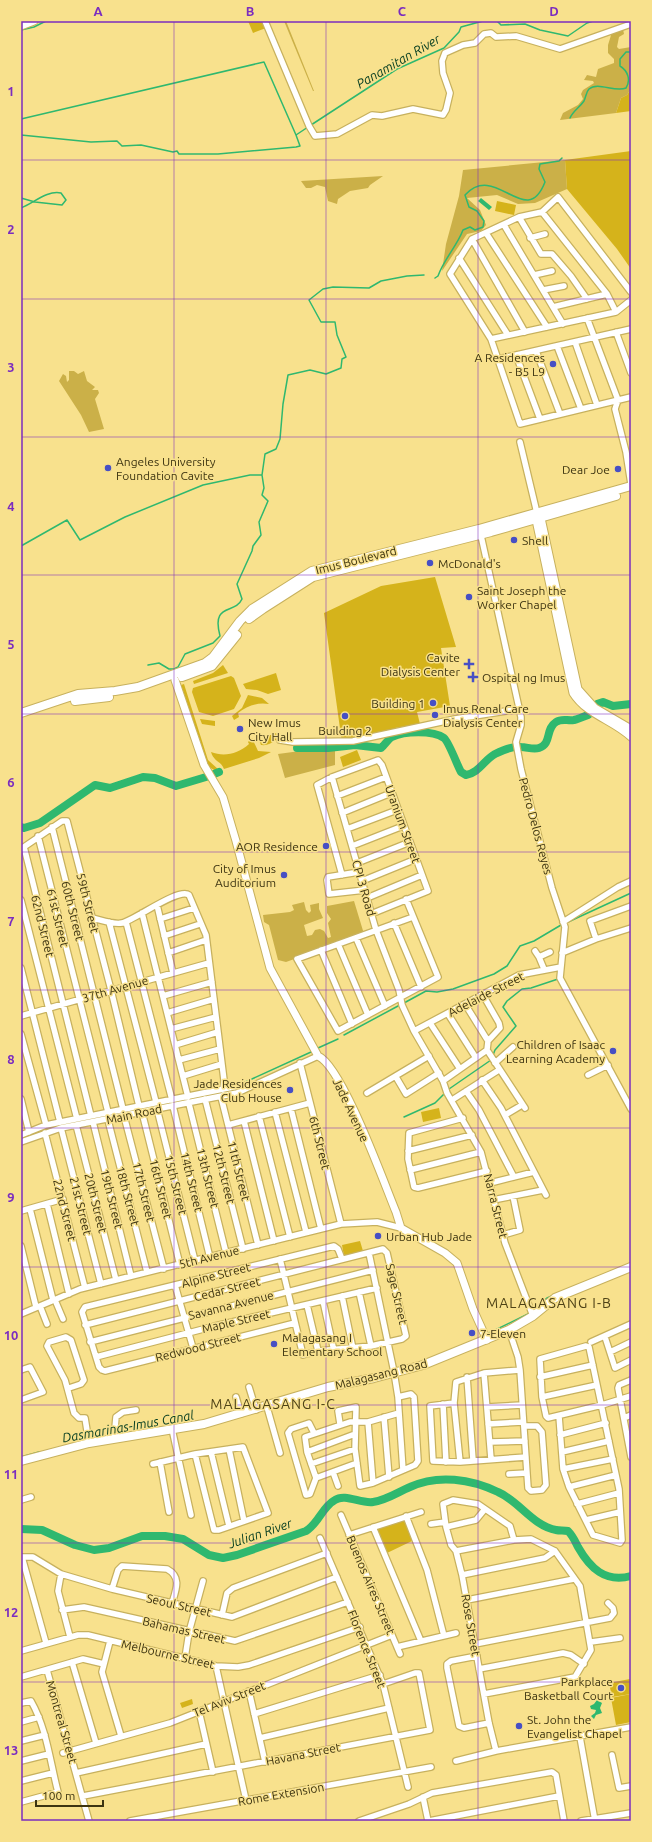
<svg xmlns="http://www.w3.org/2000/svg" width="652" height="1842" viewBox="0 0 652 1842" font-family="Ubuntu,sans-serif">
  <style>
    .green { fill: #d5b31b }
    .forest { fill: #cbb048 }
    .water { fill: #2fb86f }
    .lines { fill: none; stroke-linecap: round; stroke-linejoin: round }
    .stream { stroke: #2fb86f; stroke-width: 1.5 }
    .river { stroke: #2fb86f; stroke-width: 8 }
    .minor-casing { stroke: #c7b15e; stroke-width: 8 }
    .tertiary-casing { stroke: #c7b15e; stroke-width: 9 }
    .secondary-casing { stroke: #c7b15e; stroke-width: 10 }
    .minor { stroke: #fff; stroke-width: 5.5 }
    .tertiary { stroke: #fff; stroke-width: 7 }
    .secondary { stroke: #fff; stroke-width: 8 }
    .grid { fill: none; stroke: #7b2cbf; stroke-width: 1; stroke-opacity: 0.55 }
    .poi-dot { fill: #474fc4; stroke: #f8e18d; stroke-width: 1.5 }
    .labels { text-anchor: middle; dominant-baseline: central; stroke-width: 3; stroke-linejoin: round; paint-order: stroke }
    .poi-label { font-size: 12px; fill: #3d3411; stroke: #f8e18d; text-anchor: start }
    .street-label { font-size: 12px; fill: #3d3411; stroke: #f8e18d }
    .water-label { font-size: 13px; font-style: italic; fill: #043c20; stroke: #f8e18d }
    .quarter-label { font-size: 14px; letter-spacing: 1px; fill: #4e4216; stroke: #f8e18d }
    .neatline { fill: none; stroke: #7b2cbf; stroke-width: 1.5 }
    .grid-label { font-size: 13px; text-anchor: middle; font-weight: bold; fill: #7b2cbf }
  </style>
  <rect width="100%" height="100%" fill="#f8e18d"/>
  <path class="green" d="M 248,21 L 263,21 L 266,28 L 253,33 Z
    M 631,89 L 631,111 L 616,113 L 621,98 L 627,95 Z
    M 631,151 L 631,269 L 617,249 L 567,189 L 565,160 Z
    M 497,201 L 516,205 L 514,215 L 495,211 Z
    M 435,577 L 456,647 L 441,648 L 450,706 L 417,712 L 420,724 L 395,728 L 383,738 L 342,743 L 324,613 L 381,586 Z
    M 223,665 L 228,673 L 194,684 L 193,681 L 213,673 Z
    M 276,673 L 281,690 L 268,694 L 257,690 L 246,689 L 243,684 Z
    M 231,676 L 234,678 L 241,696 L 234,709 L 213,716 L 199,712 L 192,692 L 193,688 Z
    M 184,684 L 208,760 L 219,770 L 216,771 L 209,767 L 181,685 Z
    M 248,695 L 262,698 L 269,704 C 257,702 247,706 238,713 L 239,717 L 234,720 L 232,716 L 242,708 Z
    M 200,719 L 215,721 L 215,726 L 202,724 Z
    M 274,733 L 278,734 L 279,737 C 274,742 268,746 261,745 L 259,740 L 269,737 L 269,735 L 273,735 Z
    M 252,738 L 258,751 L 271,752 L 259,758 L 224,769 C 221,761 214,762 211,752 C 224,757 238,754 249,744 L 248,742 Z
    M 357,750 L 361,760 L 343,767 L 340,757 Z
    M 439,1108 L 441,1118 L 423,1122 L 421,1112 Z
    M 360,1241 L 363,1251 L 344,1256 L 342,1245 Z
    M 404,1519 L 412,1541 L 387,1553 L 376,1528 Z
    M 630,1679 L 631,1694 L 612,1697 L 609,1683 Z
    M 631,1694 L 631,1722 L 616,1725 L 611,1698 Z
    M 192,1699 L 193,1704 L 182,1708 L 180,1703 Z"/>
  <path class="forest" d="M 284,21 L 286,21 L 314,91 L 313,91 Z
    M 623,29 L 624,34 L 619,37 L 617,47 L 619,49 L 631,47 L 631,89 L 627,95 L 621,98 L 616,113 L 560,120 L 563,113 L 578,105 L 583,99 L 581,94 L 583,90 L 594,83 L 593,81 L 584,80 L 587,75 L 596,77 L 598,69 L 614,63 L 614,59 L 608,53 L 608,45 L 612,32 Z
    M 565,160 L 567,189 L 535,203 L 518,204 L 497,195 L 467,198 L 480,210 L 486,225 L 481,231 L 467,234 L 442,271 L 446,244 L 459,196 L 463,170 Z
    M 383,176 L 370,185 L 368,188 L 350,191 L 338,199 L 337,204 L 328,201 L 325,187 L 317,185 L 311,188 L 306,188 L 301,181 Z
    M 69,371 L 74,371 L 78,374 L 84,371 L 87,381 L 95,387 L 92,390 L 98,390 L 99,393 L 95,399 L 104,429 L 89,432 L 81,415 L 59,381 L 63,374 L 66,376 L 67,382 L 69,380 Z
    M 315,745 L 335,745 L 335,765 L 285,778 L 278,754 L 315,749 Z
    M 354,901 L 364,934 L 286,962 L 278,960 L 269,925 L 264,922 L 263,915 L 290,912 L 294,910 L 292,905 L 304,902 L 306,910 L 309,913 L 311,911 L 310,905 L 319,903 L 319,909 L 323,918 L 304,925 L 307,936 L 312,935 L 315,930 L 320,929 L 324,931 L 328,938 L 331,937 L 328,923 L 331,919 L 327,913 L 327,906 Z"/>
  <path class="water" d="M 481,198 L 492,207 L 489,210 L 478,201 Z
    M 597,1700 L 602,1703 L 600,1708 L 602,1713 L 596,1715 L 594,1719 L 591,1716 L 595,1713 L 596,1710 L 591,1709 L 590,1706 L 594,1704 Z"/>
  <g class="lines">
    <path class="stream" d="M 497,21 L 501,25 L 525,24 L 540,30 L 568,36 L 587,23 L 593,21
      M 21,30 L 34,27 L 46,21
      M 570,118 C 573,111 579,108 584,101 C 586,97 586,92 589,89 C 598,81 615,93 626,88 C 631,80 628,71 620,66 L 620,59 L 626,52 L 631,52
      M 21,119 L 264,62 L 296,135
      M 311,125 L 397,69 L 444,48 L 459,32 L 461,27 L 483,21
      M 21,135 L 91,142 L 117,141 L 122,146 L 141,145 L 173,152 L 177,151 L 179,154 L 218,154 L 296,147 L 300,146 L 296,135 L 308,127
      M 21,198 L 35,202 L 62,205 L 66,200 L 61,193 C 47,190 34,203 21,208
      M 435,278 L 438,276 C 444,259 457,246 463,230 L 470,227 L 475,230 L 483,227 L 484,221 L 477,211 L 469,207 L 465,195 C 496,161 526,231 545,182 L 539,169 L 540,164 L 559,161 L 562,158
      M 21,546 L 67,520 L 80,540 L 125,517 L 203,485 L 250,475 L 262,475
      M 148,665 L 159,663 L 169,669 L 174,669 L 178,667 L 185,654 L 213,643 L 220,636 C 211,602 235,615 242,599 L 237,584 L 252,551 L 253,546 L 261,535 L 259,522 L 268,501 L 262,495 L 264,488 L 262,475 L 265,454 L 276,449 L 280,439 L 283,404 L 288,375 L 310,370 L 326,374 L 341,368 L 342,359 L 346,357 L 337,335 L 335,322 L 321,322 L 309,300 L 323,289 L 333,287 L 369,288 L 381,281 L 407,276 L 424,275
      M 568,922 L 631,893
      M 404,1003 L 426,991 L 437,992 L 453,989 L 494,974 L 507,966 L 520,946 L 534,941 L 561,925
      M 344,1035 L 398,1006
      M 318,1048 L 338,1039
      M 493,1055 L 495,1050 L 516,1026 L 503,1007 L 507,1001 L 522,989 L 531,988 L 558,979
      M 243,1083 L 311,1052
      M 449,1089 L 491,1060
      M 165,1105 L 237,1090
      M 404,1117 L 435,1103 L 444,1094
      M 21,1139 L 39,1131 L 55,1127
      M 533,1311 L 547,1298 L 552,1296
      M 489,1333 L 530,1313
      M 21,1457 L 39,1452"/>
    <path class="river" d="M 597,704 L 603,702 L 613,706 L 631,704
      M 297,748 L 328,748 L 355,745 L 381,748 C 385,745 388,739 392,737 C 404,731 433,730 444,738 C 449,742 457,765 461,772 L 466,775 C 479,773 484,760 495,754 C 503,750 512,746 521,747 C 527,747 533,750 539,748 C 552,744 545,729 556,722 C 562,718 567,721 574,720 C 578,719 583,717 588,715
      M 214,774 L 219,772
      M 21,827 L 24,828 L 40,823 L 95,785 L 110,788 L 143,777 L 155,778 L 176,786 L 206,777
      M 21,1529 L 42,1530 L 75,1545 L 94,1550 L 109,1548 L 142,1536 L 165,1536 L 183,1539 L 209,1555 L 223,1558 L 237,1555 L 306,1531 C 319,1523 322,1507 335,1500 C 345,1493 361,1504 373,1502 C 387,1500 398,1492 410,1487 C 438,1474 471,1479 498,1492 C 519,1501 533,1526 556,1530 C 560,1531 564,1530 568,1531 C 573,1536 575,1541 578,1547 C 590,1568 605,1583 631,1576"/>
    <g class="minor-casing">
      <path id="minor" d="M 265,21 L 309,126 L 315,136 L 337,134 L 372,115 L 382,116 L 413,109 L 443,115 L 446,110 L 450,93 L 443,73 L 442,61 L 445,53 L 463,45 L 475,43 L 484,34 L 491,33 L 496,37 L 516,36 L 560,49 L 631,24
        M 542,212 L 607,294 L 616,312
        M 519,217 L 541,254 L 552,254 L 571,276 L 587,299
        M 504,225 L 563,324
        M 486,233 L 547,327
        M 530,238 L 545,234
        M 472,239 L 525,332
        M 459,258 L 508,335
        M 534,275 L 552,271
        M 543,290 L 564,286
        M 631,292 L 558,197 L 542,212 L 519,217 L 472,239 L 450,274 L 491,339 L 520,424 L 631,397
        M 553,307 L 607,294
        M 587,318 L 618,400 L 615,409 L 626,452 L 631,484
        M 616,332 L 631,373
        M 491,339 L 616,312 L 631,300
        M 575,342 L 597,405
        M 557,346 L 581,409
        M 536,351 L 560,414
        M 516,355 L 540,419
        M 498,359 L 631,329
        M 520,442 L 537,513
        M 480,531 L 521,717 L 521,725 L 516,742 L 521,769 L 552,888 L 565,927 L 560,978 L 631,1109
        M 280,740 L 293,742 L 353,741 L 455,719 L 519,709
        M 332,777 L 376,930 L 399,990 L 402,1005 L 414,1031 L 443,1081 L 447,1093 L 481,1152 L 505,1243 L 533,1316
        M 337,796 L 386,777
        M 342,813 L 391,793
        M 52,827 L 123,1109
        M 347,829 L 397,810
        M 38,836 L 108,1112
        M 352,846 L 403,826
        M 24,847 L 91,1116
        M 21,849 L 62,821 L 67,821 L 111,990 L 139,1106
        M 357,863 L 410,842
        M 359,872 L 328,877 L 327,880 L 329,894 L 365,890
        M 342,875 L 317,785 L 332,777 L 378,760 L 382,765 L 428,891 L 371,914
        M 362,881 L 416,859
        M 367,898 L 422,875
        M 406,899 L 438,977 L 338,1031 L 297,959 L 413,917
        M 21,900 L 77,1119
        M 157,905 L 173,973
        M 142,913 L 188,1097
        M 92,918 C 101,920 114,925 122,923 C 135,920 179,887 189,895 L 206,935 L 224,1080 L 223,1090
        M 160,919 L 194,908
        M 109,922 L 156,1102
        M 126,922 L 172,1100
        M 563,922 L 618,887 L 631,881
        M 394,923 L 421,987
        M 164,936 L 200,924
        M 356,938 L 385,1006
        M 596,939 L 590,921 L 631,906
        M 338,944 L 368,1015
        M 321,950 L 352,1024
        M 535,951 L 539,957
        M 168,953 L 206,940
        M 562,953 L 596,939 L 631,928
        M 21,968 L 60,1122
        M 544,969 L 539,957 L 550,952
        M 163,996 L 212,982
        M 465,1004 L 488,1041
        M 167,1013 L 214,999
        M 448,1014 L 476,1058
        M 21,1016 L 209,963
        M 430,1023 L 460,1069
        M 171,1029 L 216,1017
        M 414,1031 L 519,975 L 561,967
        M 21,1034 L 46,1125
        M 175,1045 L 218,1032
        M 487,1050 L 525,1108
        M 179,1060 L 220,1049
        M 300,1063 L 341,1224
        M 495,1063 L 513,1047
        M 588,1075 L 608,1065
        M 183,1076 L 222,1064
        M 396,1077 L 406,1094 L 439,1073
        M 482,1080 L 501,1108 L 546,1195
        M 443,1081 L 487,1050 L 488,1041 L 500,1028 L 499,1023 L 483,995
        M 466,1091 L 479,1110 L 514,1177
        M 367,1093 L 429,1056
        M 221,1097 L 258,1245
        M 21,1099 L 29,1132
        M 205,1099 L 243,1249
        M 452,1100 L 499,1070
        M 189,1104 L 226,1253
        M 173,1106 L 210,1258
        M 157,1109 L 195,1261
        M 291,1109 L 321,1229
        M 142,1112 L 180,1265
        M 275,1112 L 306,1232
        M 505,1115 L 522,1105
        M 124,1116 L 164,1269
        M 259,1116 L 290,1237
        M 463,1118 L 409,1133 L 408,1159 L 414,1187 L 418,1188 L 487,1171
        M 108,1120 L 147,1272
        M 244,1121 L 274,1241
        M 93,1122 L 131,1276
        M 76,1125 L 116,1280
        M 228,1125 L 310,1103
        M 61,1128 L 101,1284
        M 45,1133 L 85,1288
        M 21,1135 L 46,1125 L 238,1086 L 247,1088
        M 21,1142 L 61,1128 L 237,1093 L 318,1056
        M 408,1151 L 472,1135
        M 410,1170 L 481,1152
        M 490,1183 L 534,1172
        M 493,1200 L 543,1190
        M 47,1204 L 69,1294
        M 30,1209 L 53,1300
        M 21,1211 L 63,1199
        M 503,1235 L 520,1230 L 513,1196
        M 21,1246 L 36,1307
        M 369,1253 L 394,1372 L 398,1397 L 403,1470
        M 175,1285 L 193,1348
        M 359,1292 L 371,1346
        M 342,1296 L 353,1349
        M 55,1300 L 63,1319
        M 323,1301 L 334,1351
        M 307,1305 L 318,1351
        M 40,1306 L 47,1324
        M 21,1314 L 80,1289 L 341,1224 L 377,1222 L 401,1228
        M 295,1323 L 105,1371 L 102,1370 L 99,1367 L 82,1312 L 85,1307 L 334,1246 L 338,1249 L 342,1259
        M 85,1325 L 383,1249 L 387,1253 L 406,1336 L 402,1339 L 371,1346 L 318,1351 L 303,1355 C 295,1323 288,1291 280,1259
        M 509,1330 L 518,1357 L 520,1370 L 528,1488 L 531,1491 L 542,1490 L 546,1485 L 542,1432 L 537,1426 L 524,1426
        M 605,1337 L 615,1368 L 631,1360
        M 90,1342 L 373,1270
        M 591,1342 L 631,1324
        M 610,1352 L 631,1342
        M 96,1357 L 215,1326 L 377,1288
        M 21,1370 L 30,1367 L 43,1392 L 21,1400
        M 484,1373 L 491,1459
        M 467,1377 L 473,1460
        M 540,1377 L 593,1365
        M 631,1380 L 619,1385 L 618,1388 L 631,1457
        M 249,1387 L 256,1410
        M 69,1388 L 81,1384 L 84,1380 L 71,1340 L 66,1337 L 49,1342 L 47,1346 L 65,1380 L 74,1413 L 79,1418 L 85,1418 L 89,1443
        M 236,1397 L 241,1414
        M 542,1397 L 597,1385
        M 454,1403 L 430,1406 L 433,1461 L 460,1462 L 526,1457
        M 443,1404 L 446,1462
        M 267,1407 L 280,1453
        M 487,1407 L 522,1405
        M 559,1416 L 563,1469 L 569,1487 L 593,1535 L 620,1543 L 622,1540 L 619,1489 L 589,1347 L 586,1346 L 540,1359 L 542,1397 L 546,1416 L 548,1418 L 602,1405 L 631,1396
        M 384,1417 L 389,1477
        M 624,1418 L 631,1415
        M 368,1422 L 373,1483
        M 340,1424 L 338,1411 L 356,1407 L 355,1449 L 360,1486 L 373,1483 L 415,1465 L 418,1461 L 414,1397 L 411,1394 L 398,1397
        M 488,1424 L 523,1422
        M 172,1429 L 191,1515
        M 314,1433 L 309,1423 L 291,1429 L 288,1433 L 306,1495 L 310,1494 L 316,1478 L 357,1463
        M 560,1435 L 606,1423
        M 114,1439 L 116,1417 L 123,1412 L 136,1410
        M 490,1442 L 525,1441
        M 229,1449 L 244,1521
        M 211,1452 L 229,1526
        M 307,1452 L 355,1434
        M 562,1452 L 609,1441
        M 160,1462 L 169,1512
        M 460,1462 L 454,1403 L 456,1382 L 484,1373 L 520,1370
        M 153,1464 L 195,1454 L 243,1447 L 268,1513 L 219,1530 L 214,1530 L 195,1454
        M 311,1464 L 355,1449
        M 563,1469 L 613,1459
        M 333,1472 L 338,1486
        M 509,1474 L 527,1473
        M 316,1478 L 307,1452 L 305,1437 L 350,1422 L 368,1422 L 399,1413
        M 569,1487 L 616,1475
        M 21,1500 L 31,1497
        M 577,1504 L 619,1493
        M 341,1515 L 400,1654
        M 406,1516 L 427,1570 L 444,1636
        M 586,1520 L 620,1512
        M 431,1524 L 445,1522
        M 373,1527 L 421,1641
        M 446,1527 L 476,1520 L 485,1509
        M 349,1535 L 421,1512
        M 320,1538 L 383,1684 L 408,1787
        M 456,1551 L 514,1540
        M 21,1557 L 33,1557 L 61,1574 L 112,1589 L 232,1617 L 337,1577
        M 22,1557 L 46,1643
        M 61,1574 L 58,1591 L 70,1637
        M 462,1575 L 545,1558 L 555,1551
        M 112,1589 L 118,1570 L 122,1566 L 167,1569 C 182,1577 176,1590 172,1603
        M 467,1600 L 574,1579
        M 62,1610 L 84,1607 L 235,1641 L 348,1602
        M 222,1615 L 227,1593 L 233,1588 L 327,1553
        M 110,1641 L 102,1672 L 121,1736
        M 591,1642 L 620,1638
        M 475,1644 L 610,1618 L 614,1613 L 613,1608 L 608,1603
        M 397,1647 L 456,1633
        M 21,1651 L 78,1635 L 88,1635 L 216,1666 L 238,1667 L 249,1665 L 360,1627
        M 477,1656 L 451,1661 L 447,1664 L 447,1668 L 459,1726 L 464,1728 L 489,1723
        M 185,1658 L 189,1632 L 203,1581
        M 72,1662 L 96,1743
        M 216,1666 L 246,1800
        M 479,1669 L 563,1653 L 571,1655 L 584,1664
        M 47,1670 L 89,1821
        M 21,1677 L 83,1659 L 104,1664
        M 249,1691 L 265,1762
        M 484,1694 L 575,1677 L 591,1650 L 580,1586 L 555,1551 L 531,1539 L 514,1540 L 510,1526 L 478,1504 L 453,1500 L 443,1504 L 446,1527 L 451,1545 L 456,1551 L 462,1575 L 489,1723 L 496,1751
        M 21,1703 L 31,1701 C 47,1729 50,1762 58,1792 L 21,1802
        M 199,1711 L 213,1772
        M 254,1714 L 380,1675
        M 21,1722 L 39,1717
        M 580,1737 L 595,1821
        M 260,1738 L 389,1708
        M 21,1741 L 45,1735
        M 63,1753 L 170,1723 L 392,1635
        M 612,1755 L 619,1788 L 631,1786
        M 21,1761 L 49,1754
        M 456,1761 L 496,1751 L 631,1727
        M 76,1773 L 206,1744
        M 21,1781 L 53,1773
        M 83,1796 L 430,1730 L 419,1673 L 415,1673 L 383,1684
        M 423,1797 L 428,1821
        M 130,1821 L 431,1767
        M 359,1821 L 409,1804 L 432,1793 L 552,1772 L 556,1775 L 564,1821
        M 429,1821 L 559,1796
        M 581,1821 L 631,1813"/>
    </g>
    <g class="tertiary-casing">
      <path id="tertiary" d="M 21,26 L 34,21
        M 537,514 L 536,520 L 573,693 C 587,715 613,720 631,737
        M 538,514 L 541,518 L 578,689 L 595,708 L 631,729
        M 175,680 L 204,765 L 223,797 L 236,841 L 270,968 L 318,1056 C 342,1066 384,1183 396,1212 L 401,1228 L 445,1253 L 457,1263 L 473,1309 L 487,1340"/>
    </g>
    <g class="secondary-casing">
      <path id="secondary" d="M 249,619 L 263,609 L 313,577 L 491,532 L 616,496
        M 182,677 L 212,666 L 237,635
        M 75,701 L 109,697
        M 21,713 L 78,694 L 115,691 L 138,687 L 205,663 L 213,657 L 240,621 L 252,609 L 312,571 L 479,529 L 631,486
        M 21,1461 L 89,1443 L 204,1424 L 328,1387 L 374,1378 L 423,1365 L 509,1330 L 533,1316 L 555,1298 L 631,1267"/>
    </g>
    <use href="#minor" class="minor"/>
    <use href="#tertiary" class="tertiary"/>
    <use href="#secondary" class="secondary"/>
  </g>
  <path class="grid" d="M 174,21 L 174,1821M 326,21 L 326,1821M 478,21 L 478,1821M 21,160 L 631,160M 21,299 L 631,299M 21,437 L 631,437M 21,575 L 631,575M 21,714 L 631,714M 21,852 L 631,852M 21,990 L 631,990M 21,1128 L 631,1128M 21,1267 L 631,1267M 21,1405 L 631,1405M 21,1543 L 631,1543M 21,1682 L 631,1682"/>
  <g class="poi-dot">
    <circle cx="553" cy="364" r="4"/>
    <circle cx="108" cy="468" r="4"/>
    <circle cx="618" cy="469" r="4"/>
    <circle cx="514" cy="540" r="4"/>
    <circle cx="430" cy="563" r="4"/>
    <circle cx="469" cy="597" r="4"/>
    <path d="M467 658h4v4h4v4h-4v4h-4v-4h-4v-4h4z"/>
    <path d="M471 671h4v4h4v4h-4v4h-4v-4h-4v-4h4z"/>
    <circle cx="433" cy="703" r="4"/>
    <circle cx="435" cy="715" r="4"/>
    <circle cx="345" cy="716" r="4"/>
    <circle cx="240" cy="729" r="4"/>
    <circle cx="326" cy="846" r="4"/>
    <circle cx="284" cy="875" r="4"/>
    <circle cx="613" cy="1051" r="4"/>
    <circle cx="290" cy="1090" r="4"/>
    <circle cx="378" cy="1236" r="4"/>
    <circle cx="472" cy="1333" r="4"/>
    <circle cx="274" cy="1344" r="4"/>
    <circle cx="621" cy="1688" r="4"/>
    <circle cx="519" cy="1726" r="4"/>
  </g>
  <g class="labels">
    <g class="poi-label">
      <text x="545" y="357" text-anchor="end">A Residences<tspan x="545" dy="14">- B5 L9</tspan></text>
      <text x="116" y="461">Angeles University<tspan x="116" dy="14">Foundation Cavite</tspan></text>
      <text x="610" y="469" text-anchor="end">Dear Joe</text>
      <text x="522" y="540">Shell</text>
      <text x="438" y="563">McDonald's</text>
      <text x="477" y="590">Saint Joseph the<tspan x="477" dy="14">Worker Chapel</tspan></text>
      <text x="460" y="657" text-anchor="end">Cavite<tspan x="460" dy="14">Dialysis Center</tspan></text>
      <text x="482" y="677">Ospital ng Imus</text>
      <text x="425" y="703" text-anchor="end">Building 1</text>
      <text x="443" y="708">Imus Renal Care<tspan x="443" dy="14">Dialysis Center</tspan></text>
      <text x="248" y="722">New Imus<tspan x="248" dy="14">City Hall</tspan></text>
      <text x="345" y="730" text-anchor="middle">Building 2</text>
      <text x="318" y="846" text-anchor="end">AOR Residence</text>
      <text x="276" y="868" text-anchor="end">City of Imus<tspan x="276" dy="14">Auditorium</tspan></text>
      <text x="605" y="1044" text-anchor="end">Children of Isaac<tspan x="605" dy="14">Learning Academy</tspan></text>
      <text x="282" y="1083" text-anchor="end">Jade Residences<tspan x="282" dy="14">Club House</tspan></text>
      <text x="386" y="1236">Urban Hub Jade</text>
      <text x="480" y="1333">7-Eleven</text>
      <text x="282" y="1337">Malagasang I<tspan x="282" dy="14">Elementary School</tspan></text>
      <text x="613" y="1681" text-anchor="end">Parkplace<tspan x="613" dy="14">Basketball Court</tspan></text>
      <text x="527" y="1719">St. John the<tspan x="527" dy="14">Evangelist Chapel</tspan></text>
    </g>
    <g class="street-label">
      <text transform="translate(356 560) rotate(-14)">Imus Boulevard</text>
      <text transform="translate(403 824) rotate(70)">Uranium Street</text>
      <text transform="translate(536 826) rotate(75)">Pedro Delos Reyes</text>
      <text transform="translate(364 888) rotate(74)">CPI 3 Road</text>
      <text transform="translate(88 903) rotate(76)">59th Street</text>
      <text transform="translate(73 911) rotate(76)">60th Street</text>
      <text transform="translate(58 918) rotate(76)">61st Street</text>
      <text transform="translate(43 926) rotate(76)">62nd Street</text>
      <text transform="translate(115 989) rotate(-16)">37th Avenue</text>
      <text transform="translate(486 994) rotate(-27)">Adelaide Street</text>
      <text transform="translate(351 1110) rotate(65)">Jade Avenue</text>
      <text transform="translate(134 1114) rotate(-12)">Main Road</text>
      <text transform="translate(320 1143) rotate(76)">6th Street</text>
      <text transform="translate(239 1171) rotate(76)">11th Street</text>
      <text transform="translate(224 1174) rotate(76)">12th Street</text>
      <text transform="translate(208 1178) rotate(76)">13th Street</text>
      <text transform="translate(192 1182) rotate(76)">14th Street</text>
      <text transform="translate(176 1185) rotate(76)">15th Street</text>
      <text transform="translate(161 1189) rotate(76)">16th Street</text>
      <text transform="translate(144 1192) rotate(76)">17th Street</text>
      <text transform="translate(128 1196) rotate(75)">18th Street</text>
      <text transform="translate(112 1199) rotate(76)">19th Street</text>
      <text transform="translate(96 1203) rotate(76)">20th Street</text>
      <text transform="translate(81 1206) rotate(76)">21st Street</text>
      <text transform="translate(496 1206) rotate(76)">Narra Street</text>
      <text transform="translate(65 1210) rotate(76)">22nd Street</text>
      <text transform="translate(209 1257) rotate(-14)">5th Avenue</text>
      <text transform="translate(216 1275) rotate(-14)">Alpine Street</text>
      <text transform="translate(227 1289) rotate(-14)">Cedar Street</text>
      <text transform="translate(397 1294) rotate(77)">Sage Street</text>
      <text transform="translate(231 1305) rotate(-14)">Savanna Avenue</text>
      <text transform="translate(236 1321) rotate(-13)">Maple Street</text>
      <text transform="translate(198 1347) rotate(-14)">Redwood Street</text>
      <text transform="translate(381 1374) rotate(-14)">Malagasang Road</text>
      <text transform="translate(371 1585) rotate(67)">Buenos Aires Street</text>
      <text transform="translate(179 1605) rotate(13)">Seoul Street</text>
      <text transform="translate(471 1625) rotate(80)">Rose Street</text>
      <text transform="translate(184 1630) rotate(13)">Bahamas Street</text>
      <text transform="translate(367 1649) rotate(68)">Florence Street</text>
      <text transform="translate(168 1654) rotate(13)">Melbourne Street</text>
      <text transform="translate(229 1699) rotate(-22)">Tel Aviv Street</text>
      <text transform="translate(62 1722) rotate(74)">Montreal Street</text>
      <text transform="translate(303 1754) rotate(-11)">Havana Street</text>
      <text transform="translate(281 1794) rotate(-10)">Rome Extension</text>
    </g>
    <g class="water-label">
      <text transform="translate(398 61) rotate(-30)">Panamitan River</text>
      <text transform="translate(128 1426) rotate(-10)">Dasmarinas-Imus Canal</text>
      <text transform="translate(260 1533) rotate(-19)">Julian River</text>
    </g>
    <g class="quarter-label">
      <text x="549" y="1303">MALAGASANG I-B</text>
      <text x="273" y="1404">MALAGASANG I-C</text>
    </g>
  </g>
  <rect width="652" height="1842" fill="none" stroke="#f8e18d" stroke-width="44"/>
  <path d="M36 1800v6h67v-6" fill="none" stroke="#3d3411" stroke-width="2"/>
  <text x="42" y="1800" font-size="12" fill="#3d3411" stroke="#f8e18d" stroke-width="3" paint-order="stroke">100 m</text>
  <rect x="22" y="22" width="608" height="1798" class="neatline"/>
  <g class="grid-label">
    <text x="98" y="16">A</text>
    <text x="250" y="16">B</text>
    <text x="402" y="16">C</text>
    <text x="554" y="16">D</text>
    <text x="11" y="96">1</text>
    <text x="11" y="234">2</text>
    <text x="11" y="372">3</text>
    <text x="11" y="511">4</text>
    <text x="11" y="649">5</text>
    <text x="11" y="787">6</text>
    <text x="11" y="926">7</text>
    <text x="11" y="1064">8</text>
    <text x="11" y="1202">9</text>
    <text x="11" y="1340">10</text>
    <text x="11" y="1479">11</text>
    <text x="11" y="1617">12</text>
    <text x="11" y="1755">13</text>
  </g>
</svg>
